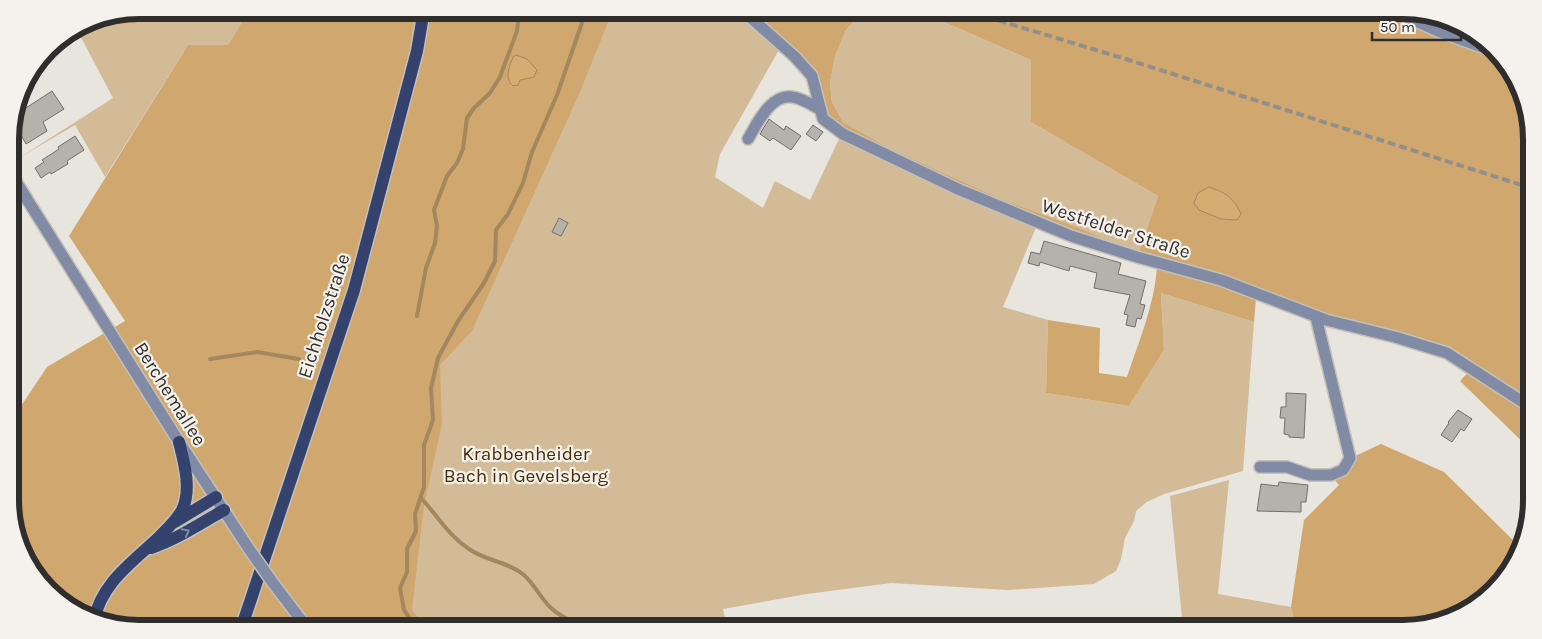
<svg xmlns="http://www.w3.org/2000/svg" width="1542" height="639" viewBox="0 0 1542 639" font-family="Karla,sans-serif">
  <style>
    .green { fill: #d4bb98 }
    .forest { fill: #d0a86f }
    .water { fill: #d5ad73; stroke: #a3875e }
    .lines { fill: none; stroke-linecap: round; stroke-linejoin: round }
    .stream { stroke: #a3875e; stroke-width: 4 }
    .building { fill: #b5b1ab; stroke: #73706b }
    .minor-casing { stroke: #c3c0ba; stroke-width: 14 }
    .major-casing { stroke: #c3c0ba; stroke-width: 15 }
    .minor { stroke: #828ba5; stroke-width: 11 }
    .major { stroke: #35426d; stroke-width: 12 }
    .rail { stroke: #928f8b; stroke-width: 4; stroke-dasharray: 8 4; stroke-linecap: butt }
    .minor-bridge-casing { stroke: #c3c0ba; stroke-width: 14; stroke-linecap: butt }
    .minor-bridge { stroke: #828ba5; stroke-width: 11 }
    .oneway { stroke: #8288a0 }
    .labels { text-anchor: middle; dominant-baseline: central; stroke-width: 4.5; stroke-linejoin: round; paint-order: stroke }
    .street-label { font-size: 19px; fill: #2f2e2c; stroke: #f5f1ec }
    .park-label { font-size: 19px; fill: #482d00; stroke: #f5f1ec }
    .rim { fill: none; stroke: #2f2e2c; stroke-width: 6 }
  </style>
  <rect width="100%" height="100%" fill="#e8e4de"/>
  <path class="green" d="M 139,10 L 249,10 L 228,45 L 188,45 L 105,177 L 75,125 L 19,158 L 113,98 L 76,28 L 90,20 Z
    M 512,10 L 738,10 L 780,48 L 720,154 L 715,177 L 763,208 L 775,181 L 810,200 L 840,137 L 1037,225 L 1003,307 L 1048,320 L 1046,393 L 1129,406 L 1164,350 L 1161,293 L 1254,322 L 1243,471 L 1164,494 L 1147,502 L 1136,511 L 1134,521 L 1125,538 L 1121,559 L 1116,571 L 1094,584 L 1008,590 L 891,583 L 807,594 L 723,609 L 727,626 L 711,629 L 410,629 L 358,451 Z
    M 904,10 L 937,19 L 1031,60 L 1031,122 L 1158,196 L 1138,255 L 1083,230 L 1001,199 L 889,149 L 843,122 L 832,102 L 830,83 L 835,56 L 846,30 L 858,17 L 877,12 Z
    M 1229,480 L 1218,594 L 1291,607 L 1296,629 L 1183,629 L 1170,496 Z"/>
  <path class="forest" d="M 249,10 L 613,10 L 580,92 L 472,331 L 440,365 L 442,424 L 424,505 L 412,610 L 427,629 L 139,629 L 90,619 L 37,579 L 11,517 L 11,421 L 47,367 L 125,321 L 69,236 L 188,45 L 228,45 Z
    M 746,10 L 896,10 L 877,12 L 858,17 L 846,30 L 835,56 L 830,83 L 832,102 L 843,122 L 890,149 L 1001,199 L 1084,230 L 1138,255 L 1158,196 L 1031,122 L 1031,60 L 937,19 L 904,10 L 1403,10 L 1452,20 L 1505,60 L 1531,122 L 1532,451 L 1460,381 L 1474,366 L 1449,351 L 1395,334 L 1329,318 L 1222,278 L 1138,255 L 1025,214 L 905,162 L 855,137 L 839,127 L 832,119 L 823,105 L 811,68 Z
    M 1157,265 L 1220,284 L 1256,298 L 1254,322 L 1161,293 L 1164,350 L 1129,406 L 1046,393 L 1048,320 L 1100,328 L 1099,373 L 1127,377 C 1139,341 1155,304 1157,265 Z
    M 1381,444 L 1444,472 L 1522,549 L 1475,607 L 1411,629 L 1296,629 L 1291,607 L 1304,520 L 1339,485 L 1331,476 L 1351,458 Z"/>
  <path class="water" d="M 516,55 L 527,59 L 537,70 L 534,77 L 520,80 L 518,85 L 513,86 C 504,78 509,68 513,57 Z
    M 1209,187 C 1226,193 1233,197 1241,214 L 1237,220 L 1221,219 L 1199,210 L 1194,203 L 1198,193 Z"/>
  <g class="lines">
    <path class="stream" d="M 417,316 L 426,268 L 435,243 L 437,226 L 434,210 L 447,176 L 457,163 L 463,149 L 467,118 L 474,108 L 490,93 L 500,77 L 517,31 L 519,14 L 521,10
      M 210,359 L 257,352 L 299,359
      M 421,498 C 437,515 449,536 469,549 C 486,561 509,562 524,575 C 535,585 541,599 551,608 C 561,618 576,623 588,629
      M 417,629 L 404,610 L 400,588 L 407,572 L 407,549 L 416,531 L 415,514 L 424,487 L 424,445 L 433,420 L 431,388 L 438,358 L 458,321 L 484,283 L 495,261 L 496,230 L 508,214 L 523,183 L 532,152 L 557,95 L 584,17 L 588,10"/>
  </g>
  <path class="building" d="M 52,91 L 64,109 L 43,122 L 47,131 L 26,144 L 21,135 L 10,141 L 10,130 L 15,115 Z
    M 769,119 L 784,130 L 786,126 L 801,136 L 791,150 L 773,138 L 770,141 L 760,134 Z
    M 813,125 L 823,132 L 816,141 L 806,134 Z
    M 75,136 L 84,150 L 67,161 L 68,164 L 51,174 L 50,172 L 41,178 L 35,168 L 44,162 L 42,160 L 59,149 L 58,147 Z
    M 559,218 L 568,223 L 561,236 L 552,232 Z
    M 1044,241 L 1121,263 L 1118,274 L 1146,281 L 1140,304 L 1145,305 L 1141,319 L 1137,318 L 1135,327 L 1126,325 L 1128,315 L 1124,314 L 1130,295 L 1094,288 L 1097,273 L 1070,266 L 1069,271 L 1040,262 L 1039,266 L 1028,263 L 1031,252 L 1040,254 Z
    M 1286,393 L 1306,394 L 1304,438 L 1289,437 L 1289,435 L 1284,434 L 1285,418 L 1280,418 L 1281,407 L 1286,407 Z
    M 1458,410 L 1472,419 L 1464,431 L 1461,429 L 1452,442 L 1441,435 L 1449,423 L 1448,422 Z
    M 1279,482 L 1308,485 L 1306,502 L 1301,502 L 1301,512 L 1257,511 L 1261,484 L 1278,486 Z"/>
  <g class="lines">
    <g class="minor-casing">
      <path id="minor" d="M 742,10 L 794,56 L 812,76 L 823,119 L 843,134 L 960,190 L 1071,236 L 1137,257 L 1221,280 L 1326,320 L 1395,337 L 1447,353 L 1532,408
        M 1391,10 L 1438,31 L 1493,51
        M 748,139 C 757,124 770,94 792,97 C 802,98 812,105 821,110
        M 10,172 L 179,442 L 249,549
        M 1260,467 L 1287,467 L 1310,475 L 1331,475 L 1343,470 L 1350,458 L 1316,317
        M 273,583 L 308,629"/>
    </g>
    <g class="major-casing">
      <path id="major" d="M 175,522 L 216,497
        M 151,548 C 177,539 200,524 224,510
        M 94,620 C 102,582 133,562 159,537 C 167,529 176,521 182,510 C 192,490 184,462 179,442
        M 241,629 L 354,290 L 417,51 L 424,10"/>
    </g>
    <use href="#minor" class="minor"/>
    <use href="#major" class="major"/>
    <path class="rail" d="M 964,10 L 1129,60 L 1531,188"/>
    <g class="minor-bridge-casing">
      <path id="minor-bridge" d="M 249,549 L 273,583"/>
    </g>
    <use href="#minor-bridge" class="minor-bridge"/>
  </g>
  <defs><path id="oneway-chevron" d="M-2-3.5L2.5 0L-2 3.5" fill="none" stroke-width="1.6" stroke-linecap="round" stroke-linejoin="round" transform="scale(1.25)"/></defs>
  <use class="oneway" href="#oneway-chevron" transform="translate(186 532) rotate(-28)"/>
  <g class="labels">
    <g class="street-label">
      <text transform="translate(1116 229) rotate(18)">Westfelder Straße</text>
      <text transform="translate(324 316) rotate(-72)">Eichholzstraße</text>
      <text transform="translate(170 394) rotate(58)">Berchemallee</text>
    </g>
    <g class="park-label">
      <text x="526" y="454">Krabbenheider<tspan x="526" dy="22">Bach in Gevelsberg</tspan></text>
    </g>
  </g>
  <path d="M0 0H1542V639H0ZM139 19H1403A120 120 0 0 1 1523 139V500A120 120 0 0 1 1403 620H139A120 120 0 0 1 19 500V139A120 120 0 0 1 139 19Z" fill="#f5f1ec" fill-rule="evenodd"/>
  <path class="rim" d="M139 19H1403A120 120 0 0 1 1523 139V500A120 120 0 0 1 1403 620H139A120 120 0 0 1 19 500V139A120 120 0 0 1 139 19Z"/>
  <path d="M1372 32v8h89v-8" fill="none" stroke="#2f2e2c" stroke-width="2.5"/>
  <text x="1380" y="32" font-size="15" fill="#2f2e2c" stroke="#f5f1ec" stroke-width="4" paint-order="stroke">50 m</text>
</svg>
